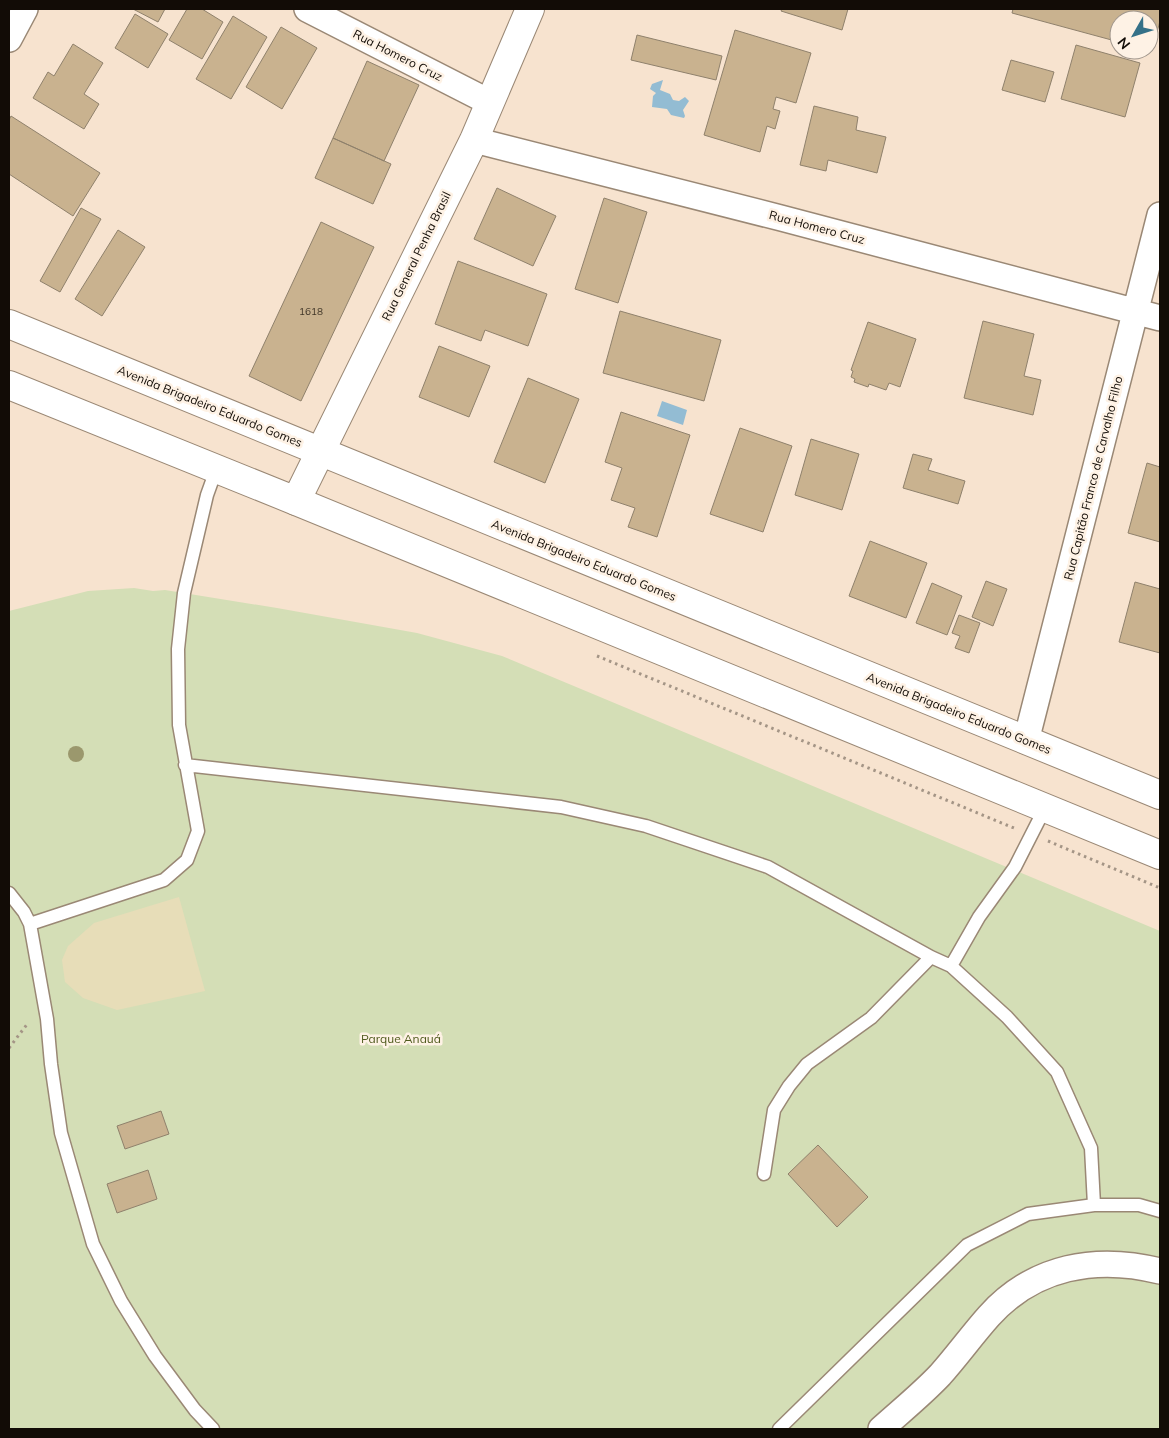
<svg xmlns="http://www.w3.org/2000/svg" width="1169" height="1438" viewBox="0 0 1169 1438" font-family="Mulish,sans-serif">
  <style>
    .green { fill: #d4deb6 }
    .sand { fill: #e7ddb8 }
    .water { fill: #93bcd3 }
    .building { fill: #c9b28f; stroke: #8f816c }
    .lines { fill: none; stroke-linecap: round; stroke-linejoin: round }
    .service-casing { stroke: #9a8875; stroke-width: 15 }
    .minor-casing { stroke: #9a8875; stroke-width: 28 }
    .tertiary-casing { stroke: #9a8875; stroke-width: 30 }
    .primary-casing { stroke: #9a8875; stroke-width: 30 }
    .path { stroke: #a49586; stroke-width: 3; stroke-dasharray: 2.5 4; stroke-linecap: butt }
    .service { stroke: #fff; stroke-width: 12 }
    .minor { stroke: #fff; stroke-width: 25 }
    .tertiary { stroke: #fff; stroke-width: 28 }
    .primary { stroke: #fff; stroke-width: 28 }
    .tree { fill: #9b986d }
    .labels { text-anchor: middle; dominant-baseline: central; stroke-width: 5; stroke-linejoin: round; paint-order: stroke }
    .number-label { font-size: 10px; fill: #403628 }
    .street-label { font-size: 12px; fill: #120c06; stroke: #fef2e5 }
    .park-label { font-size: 12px; fill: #4f5a1d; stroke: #fef2e5 }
  </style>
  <rect width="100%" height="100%" fill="#f7e3cf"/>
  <path class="green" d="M 134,588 L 153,591 L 165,590 L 277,608 L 417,633 L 502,656 L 1160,931 L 1160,1429 L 9,1429 L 9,611 L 88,591 Z"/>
  <path class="sand" d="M 179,897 L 205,991 L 117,1010 L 83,998 L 65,982 L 62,960 L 68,946 L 94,923 Z"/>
  <path class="water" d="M 663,80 L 660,90 L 670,94 L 673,100 L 679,101 L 685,97 L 689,101 L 683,110 L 685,116 L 684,118 L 671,115 L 667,109 L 652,107 L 653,96 L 656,93 L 650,89 L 652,84 Z
    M 662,401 L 687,410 L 683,425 L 657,416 Z"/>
  <path class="building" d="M 133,9 L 165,9 L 158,22 Z
    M 187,9 L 202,9 L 223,22 L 202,59 L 169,40 Z
    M 782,9 L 848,9 L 842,30 L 781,11 Z
    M 1013,9 L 1160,9 L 1160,21 L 1152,51 L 1148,50 L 1149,20 L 1119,20 L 1119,42 L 1012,13 Z
    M 135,14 L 168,34 L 148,68 L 115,48 Z
    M 233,16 L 267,37 L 231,99 L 196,79 Z
    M 281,27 L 317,48 L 282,109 L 246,87 Z
    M 735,30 L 811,53 L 796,103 L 776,97 L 773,109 L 780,111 L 775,129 L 767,126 L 760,152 L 704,135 Z
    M 637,35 L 722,56 L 716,80 L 631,60 Z
    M 73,44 L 103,63 L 84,94 L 99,104 L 84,129 L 33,98 L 48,72 L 54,76 Z
    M 1076,45 L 1140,63 L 1125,117 L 1061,99 Z
    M 1011,60 L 1054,72 L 1045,102 L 1002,90 Z
    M 367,61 L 419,85 L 384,161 L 333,138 Z
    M 814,106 L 858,117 L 856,130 L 886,137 L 877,173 L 828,160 L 826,171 L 800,165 Z
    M 11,116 L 100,173 L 73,216 L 9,174 L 9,120 Z
    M 333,138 L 391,164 L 373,204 L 315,178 Z
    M 497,188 L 556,216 L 533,266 L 474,239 Z
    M 604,198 L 647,212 L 618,303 L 575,289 Z
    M 81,208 L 101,219 L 60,292 L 40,281 Z
    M 321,222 L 374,247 L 301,401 L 249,376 Z
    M 118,230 L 145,247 L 102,316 L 75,299 Z
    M 458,261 L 547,294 L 528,346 L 485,330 L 481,341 L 435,324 Z
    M 620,311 L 721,340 L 704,401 L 603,373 Z
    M 983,321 L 1034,334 L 1024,376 L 1041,380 L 1033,415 L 964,398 Z
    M 868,322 L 916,339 L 900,387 L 889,383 L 886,390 L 869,384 L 868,387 L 854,382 L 855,379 L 851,377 L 853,371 L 851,370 Z
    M 439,346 L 490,366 L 469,417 L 419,397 Z
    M 528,378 L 579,399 L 545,483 L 494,462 Z
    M 621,412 L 690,435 L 657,537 L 628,527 L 635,508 L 611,500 L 622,468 L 605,462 Z
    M 740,428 L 792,446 L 763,532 L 710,514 Z
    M 811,439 L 859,454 L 842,510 L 795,495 Z
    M 913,454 L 932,459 L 928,470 L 965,481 L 958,504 L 903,488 Z
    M 1147,463 L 1160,467 L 1160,542 L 1128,533 Z
    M 870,541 L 927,563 L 906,618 L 849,596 Z
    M 986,581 L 1007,589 L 993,626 L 972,617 Z
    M 1135,582 L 1160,589 L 1160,653 L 1119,642 Z
    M 932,583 L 962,596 L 947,635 L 916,623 Z
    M 959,615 L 980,623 L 969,653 L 955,648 L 960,636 L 952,633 Z
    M 161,1111 L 169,1134 L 125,1149 L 117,1126 Z
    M 818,1145 L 868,1197 L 837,1227 L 788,1174 Z
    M 148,1170 L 157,1199 L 117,1213 L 107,1184 Z"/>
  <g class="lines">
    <g class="service-casing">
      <path id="service" d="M 185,765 L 561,807 L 646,826 L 768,867 L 931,957 L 951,966 L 1007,1017 L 1057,1072 L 1091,1148 L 1094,1205
        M 9,893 L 24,912 L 30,924 L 47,1019 L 51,1064 L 61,1133 L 93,1244 L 121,1301 L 155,1356 L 195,1410 L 213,1429
        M 30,924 L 164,880 L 187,860 L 198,831 L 179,725 L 178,649 L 184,593 L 207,495 L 216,470
        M 951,966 L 979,917 L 1015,867 L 1045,808
        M 764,1174 L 774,1110 L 789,1086 L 807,1064 L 871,1018 L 931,957
        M 779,1429 L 967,1245 L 1028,1214 L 1094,1205 L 1139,1205 L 1160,1211"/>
    </g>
    <g class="minor-casing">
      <path id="minor" d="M 307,9 L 489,102
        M 9,39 L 25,9
        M 474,140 L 781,218 L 1160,318
        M 1026,741 L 1160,215
        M 881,1429 C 901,1411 922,1394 940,1375 C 957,1356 972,1335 989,1316 C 1034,1266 1096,1255 1160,1271"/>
    </g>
    <g class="tertiary-casing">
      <path id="tertiary" d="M 296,501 L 474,140 L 530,9"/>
    </g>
    <g class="primary-casing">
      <path id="primary" d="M 9,324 L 1160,795
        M 9,385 L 296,501 L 1160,855"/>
    </g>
    <path class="path" d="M 597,656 L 1014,828
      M 1048,841 L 1160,888
      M 9,1048 L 28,1023"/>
    <use href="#service" class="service"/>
    <use href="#minor" class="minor"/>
    <use href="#tertiary" class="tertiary"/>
    <use href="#primary" class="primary"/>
  </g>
  <circle class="tree" cx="76" cy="754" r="8"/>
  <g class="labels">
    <g class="number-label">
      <text x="311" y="311">1618</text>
    </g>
    <g class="street-label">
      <text transform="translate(398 55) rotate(27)">Rua Homero Cruz</text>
      <text transform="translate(817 227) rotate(15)">Rua Homero Cruz</text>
      <text transform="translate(416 256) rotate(-64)">Rua General Penha Brasil</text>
      <text transform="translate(210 406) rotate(22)">Avenida Brigadeiro Eduardo Gomes</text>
      <text transform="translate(1093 478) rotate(-76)">Rua Capitão Franco de Carvalho Filho</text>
      <text transform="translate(584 560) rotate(22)">Avenida Brigadeiro Eduardo Gomes</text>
      <text transform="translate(959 713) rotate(22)">Avenida Brigadeiro Eduardo Gomes</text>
    </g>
    <g class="park-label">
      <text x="401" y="1038">Parque Anauá</text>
    </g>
  </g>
  <rect width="1169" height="1438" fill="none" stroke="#120c06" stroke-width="20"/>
  <g transform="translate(1134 35) rotate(231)"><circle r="24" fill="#fef2e5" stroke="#a0968c"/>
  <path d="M0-4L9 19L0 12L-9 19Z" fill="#357188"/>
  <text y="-8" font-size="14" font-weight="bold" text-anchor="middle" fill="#120c06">N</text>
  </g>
</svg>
